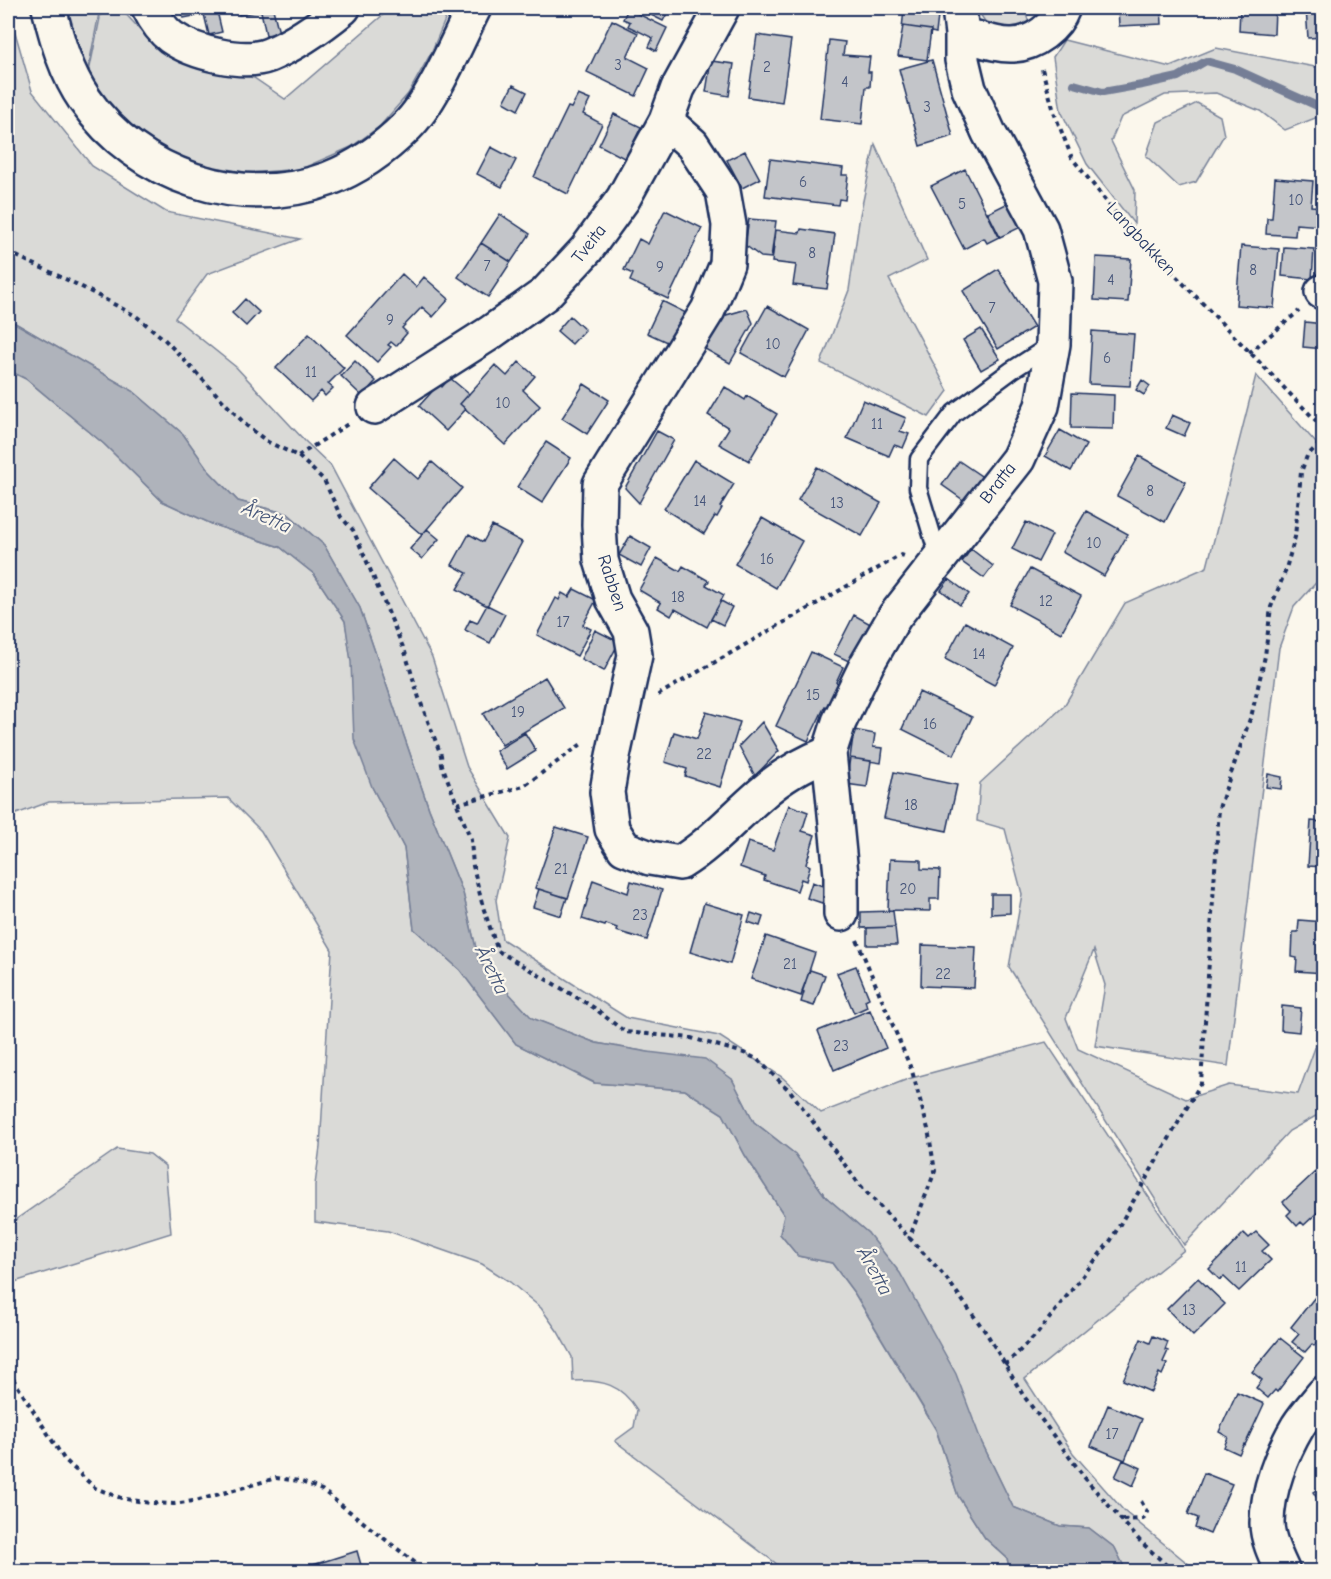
<svg xmlns="http://www.w3.org/2000/svg" width="1331" height="1579" viewBox="0 0 1331 1579" font-family="'Comic Neue',sans-serif">
  <style>
    .green { fill: #dadad7; stroke: #7a849a; stroke-width: 1.5 }
    .water { fill: #afb3bb; stroke: #747e96; stroke-width: 1.5 }
    .lines { fill: none; stroke-linecap: round; stroke-linejoin: round }
    .stream { stroke: #747e96; stroke-width: 8 }
    .building { fill: #c3c5c9; stroke: #1b2f5e; stroke-width: 1.5 }
    .service-casing { stroke: #1b2f5e; stroke-width: 21 }
    .minor-casing { stroke: #1b2f5e; stroke-width: 38 }
    .primary-casing { stroke: #1b2f5e; stroke-width: 38 }
    .path { stroke: #1b2f5e; stroke-width: 4; stroke-dasharray: 4.5 4.5; stroke-linecap: butt }
    .service { stroke: #fbf7ec; stroke-width: 16 }
    .minor { stroke: #fbf7ec; stroke-width: 33 }
    .primary { stroke: #fbf7ec; stroke-width: 33 }
    .labels { text-anchor: middle; dominant-baseline: central; stroke-width: 4.5; stroke-linejoin: round; paint-order: stroke }
    .number-label { font-size: 15px; fill: #455479 }
    .street-label { font-size: 18px; fill: #1b2f5e; stroke: #fbf7ec }
    .water-label { font-size: 20px; font-style: italic; fill: #47577a; stroke: #fbf7ec }
  </style>
  <rect width="100%" height="100%" fill="#fbf7ec"/>
  <filter id="ink" filterUnits="userSpaceOnUse"><feTurbulence type="fractalNoise" baseFrequency=".0167" numOctaves="2"/><feDisplacementMap in="SourceGraphic" scale="12" xChannelSelector="R" yChannelSelector="G"/><feConvolveMatrix kernelMatrix="1 2 1 2 8 2 1 2 1" color-interpolation-filters="sRGB"/></filter>
  <g filter="url(#ink)">
    <path class="green" d="M 8,8 L 32,91 L 92,166 L 166,212 L 300,239 L 207,274 L 175,318 L 236,367 L 305,441 L 331,466 L 432,657 L 467,767 L 510,838 L 496,900 L 502,939 L 627,1018 L 719,1036 L 782,1077 L 821,1113 L 908,1079 L 1046,1042 L 1184,1250 L 1025,1379 L 1073,1453 L 1124,1511 L 1197,1571 L 1126,1571 L 1115,1548 L 1089,1528 L 1060,1526 L 1013,1507 L 982,1443 L 868,1233 L 825,1196 L 795,1154 L 754,1122 L 732,1079 L 648,1052 L 596,1043 L 531,1018 L 479,961 L 463,893 L 429,809 L 360,608 L 324,545 L 288,514 L 238,501 L 209,471 L 183,434 L 133,391 L 8,319 Z
      M 66,8 L 100,8 L 88,70 L 70,32 Z
      M 102,8 L 120,8 L 148,38 L 192,64 L 254,78 L 285,99 L 391,8 L 450,8 L 431,53 L 408,94 L 380,126 L 351,147 L 301,169 L 249,173 L 187,162 L 144,140 L 112,109 L 89,72 Z
      M 976,8 L 1024,8 L 1029,23 L 1028,30 L 990,29 Z
      M 1064,40 L 1170,67 L 1216,48 L 1315,67 L 1323,64 L 1323,115 L 1285,130 L 1260,111 L 1216,93 L 1165,95 L 1121,117 L 1111,141 L 1135,190 L 1134,224 L 1087,164 L 1061,111 L 1053,57 Z
      M 1197,103 L 1220,116 L 1224,135 L 1196,182 L 1179,187 L 1146,156 L 1158,122 Z
      M 875,144 L 927,260 L 889,279 L 948,391 L 929,417 L 821,363 L 849,290 L 860,215 Z
      M 8,370 L 26,379 L 104,444 L 162,501 L 214,525 L 280,547 L 314,574 L 345,621 L 372,787 L 404,848 L 414,929 L 460,970 L 516,1044 L 594,1083 L 685,1090 L 723,1114 L 745,1155 L 784,1215 L 780,1234 L 798,1256 L 832,1263 L 855,1294 L 936,1430 L 958,1496 L 985,1538 L 1007,1558 L 1010,1571 L 786,1571 L 615,1441 L 634,1427 L 637,1410 C 622,1385 602,1379 573,1381 L 572,1357 L 558,1332 L 541,1308 L 510,1282 L 482,1264 L 388,1231 L 315,1222 L 315,1185 L 320,1147 L 332,950 L 261,831 L 228,798 L 49,802 L 8,817 Z
      M 1256,375 L 1323,451 L 1324,574 L 1294,607 L 1279,648 L 1228,1066 L 1095,1046 L 1105,985 L 1094,950 L 1066,1018 L 1078,1049 L 1186,1099 L 1229,1085 L 1298,1094 L 1323,1026 L 1323,1112 L 1289,1131 L 1184,1245 L 1009,967 L 1022,894 L 1005,829 L 977,821 L 980,783 L 1064,706 L 1125,603 L 1207,567 Z
      M 117,1149 L 150,1154 L 165,1166 L 171,1233 L 8,1284 L 8,1225 Z"/>
    <path class="water" d="M 8,319 L 133,391 L 183,434 L 209,471 L 238,501 L 288,514 L 324,545 L 360,608 L 429,809 L 463,893 L 479,961 L 532,1018 L 596,1043 L 648,1052 L 705,1059 L 732,1079 L 754,1122 L 795,1154 L 825,1196 L 868,1233 L 900,1273 L 956,1374 L 982,1443 L 1013,1507 L 1060,1526 L 1089,1528 L 1115,1548 L 1126,1571 L 1010,1571 L 1007,1558 L 985,1538 L 958,1496 L 936,1429 L 855,1294 L 832,1263 L 798,1256 L 780,1234 L 784,1215 L 745,1155 L 723,1114 L 685,1090 L 595,1083 L 516,1044 L 460,970 L 414,929 L 404,848 L 372,787 L 354,739 L 351,662 L 345,621 L 314,574 L 280,547 L 214,525 L 162,501 L 104,444 L 26,379 L 8,370 Z"/>
    <g class="lines">
      <path class="stream" d="M 1074,84 L 1103,92 L 1142,85 L 1178,77 L 1206,61 L 1235,69 L 1324,109"/>
    </g>
    <path class="building" d="M 181,8 L 236,8 L 217,11 L 222,32 L 209,35 L 204,14 L 183,18 Z
      M 237,8 L 278,8 L 273,9 L 279,33 L 266,35 L 261,11 L 239,15 Z
      M 637,8 L 670,8 L 663,21 Z
      M 909,8 L 939,8 L 936,33 L 931,32 L 931,30 L 903,26 L 902,28 L 904,10 L 909,10 Z
      M 1118,8 L 1161,8 L 1162,24 L 1119,26 Z
      M 1240,8 L 1275,9 L 1274,34 L 1239,31 Z
      M 1306,8 L 1324,8 L 1324,37 L 1308,38 Z
      M 628,9 L 667,28 L 656,51 L 649,47 L 653,38 L 628,26 L 630,22 L 623,19 Z
      M 612,20 L 638,33 L 627,57 L 649,68 L 636,96 L 587,72 Z
      M 903,26 L 931,30 L 927,60 L 898,56 Z
      M 757,35 L 791,40 L 782,102 L 748,97 Z
      M 829,40 L 845,42 L 843,55 L 870,57 L 868,72 L 871,72 L 870,87 L 866,87 L 862,124 L 820,119 Z
      M 932,60 L 953,136 L 920,146 L 899,69 Z
      M 711,61 L 734,64 L 729,96 L 706,92 Z
      M 513,85 L 527,92 L 518,110 L 504,102 Z
      M 578,95 L 590,100 L 583,114 L 602,124 L 568,194 L 534,177 L 568,107 L 571,108 Z
      M 614,114 L 641,127 L 626,159 L 599,145 Z
      M 491,147 L 516,160 L 502,187 L 477,174 Z
      M 745,151 L 760,179 L 742,188 L 727,160 Z
      M 770,159 L 843,168 L 842,175 L 848,175 L 845,200 L 839,199 L 838,205 L 765,196 Z
      M 965,169 L 999,237 L 987,243 L 984,238 L 964,249 L 931,186 Z
      M 1275,178 L 1313,181 L 1311,206 L 1323,207 L 1322,226 L 1296,224 L 1295,236 L 1266,234 L 1267,218 L 1272,218 Z
      M 1014,200 L 1027,224 L 1000,237 L 988,213 Z
      M 665,210 L 702,228 L 668,299 L 630,281 L 633,274 L 624,270 L 639,239 L 648,244 Z
      M 500,214 L 530,234 L 511,262 L 481,243 Z
      M 749,219 L 776,221 L 771,258 L 761,257 L 745,245 Z
      M 801,229 L 835,234 L 827,289 L 793,285 L 796,265 L 772,262 L 776,230 L 800,233 Z
      M 481,243 L 511,262 L 488,297 L 458,277 Z
      M 1241,246 L 1279,249 L 1274,308 L 1236,305 Z
      M 1284,247 L 1314,249 L 1312,279 L 1282,276 Z
      M 1096,257 L 1131,259 L 1128,302 L 1094,300 Z
      M 998,269 L 1034,327 L 998,349 L 963,291 Z
      M 402,274 L 416,287 L 424,277 L 449,299 L 433,317 L 422,307 L 402,328 L 407,333 L 396,346 L 391,342 L 388,345 L 391,347 L 377,362 L 347,335 Z
      M 245,299 L 259,312 L 246,326 L 232,313 Z
      M 662,301 L 686,313 L 671,344 L 647,333 Z
      M 767,306 L 809,330 L 784,377 L 741,353 Z
      M 747,309 L 753,323 L 730,363 L 705,349 L 723,316 Z
      M 570,316 L 585,330 L 572,344 L 557,331 Z
      M 1305,322 L 1324,324 L 1324,349 L 1303,347 Z
      M 981,329 L 1000,359 L 981,370 L 963,340 Z
      M 1092,331 L 1134,334 L 1130,386 L 1089,384 Z
      M 309,334 L 344,368 L 328,384 L 333,388 L 325,396 L 321,391 L 311,401 L 276,368 Z
      M 355,361 L 376,381 L 362,396 L 341,376 Z
      M 519,362 L 535,376 L 523,390 L 540,406 L 505,445 L 460,404 L 495,365 L 507,376 Z
      M 450,378 L 469,394 L 460,404 L 466,409 L 446,431 L 419,406 L 439,384 L 442,387 Z
      M 1142,380 L 1150,386 L 1144,395 L 1136,390 Z
      M 584,384 L 609,400 L 587,434 L 562,418 Z
      M 725,387 L 745,400 L 747,396 L 777,414 L 749,461 L 719,444 L 729,428 L 708,415 Z
      M 1072,393 L 1114,395 L 1113,429 L 1071,428 Z
      M 863,400 L 906,418 L 900,431 L 909,434 L 903,448 L 894,445 L 889,456 L 847,438 Z
      M 1172,415 L 1190,423 L 1184,436 L 1166,428 Z
      M 1060,430 L 1086,445 L 1071,471 L 1045,456 Z
      M 657,431 L 674,440 L 639,503 L 625,488 Z
      M 546,442 L 571,458 L 542,503 L 517,487 Z
      M 1139,456 L 1186,482 L 1165,522 L 1117,496 Z
      M 394,458 L 418,479 L 432,462 L 462,488 L 422,535 L 368,488 Z
      M 694,460 L 734,484 L 720,507 L 722,508 L 717,517 L 715,516 L 704,534 L 664,509 Z
      M 959,461 L 984,478 L 966,502 L 942,485 Z
      M 817,467 L 881,503 L 862,536 L 798,500 Z
      M 1086,511 L 1128,534 L 1104,576 L 1062,552 Z
      M 762,518 L 802,541 L 776,588 L 735,564 Z
      M 1026,522 L 1052,535 L 1038,562 L 1012,549 Z
      M 492,526 L 522,542 L 487,606 L 457,589 L 467,573 L 452,565 L 469,534 L 483,542 Z
      M 427,529 L 439,539 L 422,559 L 410,549 Z
      M 630,536 L 651,548 L 641,567 L 619,555 Z
      M 971,549 L 993,566 L 984,578 L 962,562 Z
      M 657,558 L 680,571 L 683,566 L 709,581 L 706,585 L 724,595 L 707,627 L 675,609 L 671,616 L 658,608 L 661,603 L 639,590 Z
      M 1030,569 L 1081,596 L 1061,633 L 1010,605 Z
      M 949,579 L 969,594 L 960,605 L 941,590 Z
      M 574,589 L 596,600 L 583,625 L 591,629 L 577,656 L 537,635 L 556,598 L 559,600 L 562,593 L 569,597 Z
      M 721,601 L 732,607 L 723,625 L 711,619 Z
      M 487,605 L 505,614 L 490,643 L 465,630 L 470,620 L 477,623 Z
      M 854,615 L 876,627 L 857,665 L 834,654 Z
      M 965,622 L 1013,648 L 994,685 L 945,659 Z
      M 595,630 L 619,642 L 604,671 L 581,659 Z
      M 811,652 L 843,667 L 836,682 L 844,685 L 833,710 L 825,706 L 808,741 L 776,726 Z
      M 545,677 L 564,708 L 502,745 L 483,714 Z
      M 919,692 L 972,717 L 954,755 L 902,729 Z
      M 706,712 L 740,722 L 720,787 L 685,776 L 687,769 L 665,762 L 674,732 L 697,739 Z
      M 762,722 L 779,751 L 755,776 L 739,746 Z
      M 854,730 L 875,734 L 873,747 L 883,748 L 881,763 L 850,758 Z
      M 525,733 L 536,751 L 507,769 L 496,751 Z
      M 850,758 L 871,761 L 867,787 L 846,784 Z
      M 894,772 L 957,785 L 947,831 L 884,818 Z
      M 1268,774 L 1282,777 L 1281,789 L 1266,787 Z
      M 789,805 L 808,812 L 802,831 L 815,835 L 806,864 L 810,866 L 806,881 L 801,879 L 797,891 L 764,880 L 765,876 L 740,867 L 748,842 L 773,850 Z
      M 1324,818 L 1324,867 L 1308,866 L 1311,821 L 1323,822 Z
      M 556,827 L 588,837 L 568,898 L 535,888 Z
      M 890,859 L 921,860 L 921,869 L 940,870 L 939,899 L 930,899 L 930,911 L 888,910 Z
      M 593,880 L 628,893 L 631,881 L 662,890 L 647,940 L 616,931 L 617,928 L 606,924 L 605,926 L 582,919 Z
      M 812,882 L 828,888 L 822,903 L 807,898 Z
      M 539,889 L 567,898 L 561,916 L 533,907 Z
      M 991,894 L 1010,894 L 1010,913 L 991,914 Z
      M 704,903 L 744,915 L 730,964 L 690,952 Z
      M 893,911 L 895,927 L 861,928 L 861,912 Z
      M 751,913 L 763,917 L 760,926 L 748,922 Z
      M 1299,920 L 1324,922 L 1324,973 L 1296,971 L 1297,958 L 1292,957 L 1293,932 L 1298,932 Z
      M 895,927 L 897,945 L 867,945 L 867,928 Z
      M 766,936 L 815,953 L 801,996 L 751,979 Z
      M 922,945 L 976,947 L 974,988 L 921,986 Z
      M 856,966 L 869,998 L 865,1000 L 867,1007 L 854,1013 L 837,973 Z
      M 810,970 L 825,975 L 814,1006 L 801,1002 L 804,992 L 802,991 Z
      M 1282,1006 L 1301,1008 L 1299,1032 L 1281,1030 Z
      M 870,1010 L 886,1048 L 834,1070 L 818,1031 Z
      M 1315,1172 L 1319,1176 L 1324,1172 L 1324,1212 L 1320,1215 L 1318,1212 L 1304,1225 L 1301,1222 L 1297,1226 L 1287,1215 L 1291,1211 L 1283,1202 Z
      M 1256,1232 L 1269,1245 L 1262,1251 L 1271,1260 L 1239,1291 L 1224,1277 L 1220,1280 L 1209,1269 L 1244,1233 L 1249,1238 Z
      M 1198,1278 L 1225,1304 L 1193,1336 L 1167,1309 Z
      M 1319,1292 L 1324,1296 L 1324,1334 L 1314,1346 L 1312,1344 L 1305,1352 L 1292,1342 L 1299,1334 L 1291,1327 Z
      M 1153,1336 L 1168,1342 L 1165,1350 L 1168,1351 L 1163,1362 L 1167,1364 L 1162,1375 L 1159,1373 L 1151,1392 L 1123,1380 L 1141,1339 L 1150,1343 Z
      M 1280,1338 L 1304,1357 L 1277,1392 L 1275,1390 L 1268,1398 L 1256,1388 L 1262,1380 L 1252,1372 Z
      M 1237,1392 L 1264,1404 L 1245,1445 L 1244,1444 L 1239,1454 L 1224,1447 L 1228,1437 L 1219,1432 Z
      M 1108,1405 L 1142,1419 L 1125,1460 L 1091,1446 Z
      M 1123,1460 L 1141,1468 L 1133,1486 L 1115,1477 Z
      M 1204,1473 L 1232,1484 L 1210,1534 L 1195,1528 L 1198,1518 L 1188,1514 Z
      M 1324,1485 L 1324,1509 L 1313,1492 Z
      M 357,1551 L 363,1572 L 294,1571 Z"/>
    <g class="lines">
      <g class="service-casing">
        <path id="service" d="M 939,558 L 918,488 L 919,459 L 954,413 L 1012,370 L 1051,345"/>
      </g>
      <g class="minor-casing">
        <path id="minor" d="M 149,8 C 154,18 162,30 171,37 C 194,53 243,65 269,55 C 296,44 321,26 343,8
          M 959,8 L 962,34 C 978,38 997,46 1013,45 C 1034,44 1056,27 1063,8
          M 666,121 L 692,144 L 723,191 L 729,225 L 727,264 L 708,310 L 600,484 L 599,525 L 601,560 L 613,599 L 631,631 L 635,655 L 613,756 L 607,792 L 612,829 L 624,848 L 650,858 L 680,863 C 711,844 734,817 761,794 C 781,776 804,763 829,753
          M 1322,292 L 1324,291
          M 374,407 L 490,333 L 545,294 L 586,250 L 623,199 L 666,121 L 678,88 L 722,8
          M 841,914 L 841,874 L 829,753 L 839,722 L 867,664 L 895,616 L 1018,459 L 1042,406 L 1053,344 L 1055,281 L 1041,229 L 989,133 L 969,89 L 962,60 L 962,34
          M 1283,1572 C 1276,1557 1267,1539 1267,1523 C 1267,1491 1282,1453 1298,1426 C 1305,1415 1315,1404 1324,1393"/>
      </g>
      <g class="primary-casing">
        <path id="primary" d="M 49,8 C 57,40 66,73 85,100 C 137,176 241,211 328,179 C 357,168 385,148 407,126 C 433,101 457,41 474,8"/>
      </g>
      <path class="path" d="M 1042,69 L 1055,115 L 1072,158 L 1118,216 L 1324,429
        M 8,252 L 78,285 L 136,316 L 164,339 L 247,426 L 268,442 L 298,456 L 324,480 L 341,517 L 353,530 L 362,550 L 405,652 L 419,698 L 441,755 L 442,765 L 471,840 L 473,866 L 483,907 L 498,951 L 593,1007 L 625,1032 L 691,1038 L 744,1053 L 757,1059 L 791,1092 L 859,1184 L 944,1275 L 987,1334 L 1023,1395 L 1088,1482 L 1140,1541 L 1174,1572
        M 1249,353 L 1299,311
        M 298,456 L 351,422
        M 658,695 L 901,555 L 904,556
        M 457,804 L 524,786 L 583,743
        M 857,940 L 912,1071 L 928,1129 L 935,1171 L 909,1239
        M 1005,1365 L 1037,1334 L 1111,1240 L 1201,1083 L 1219,808 L 1252,713 L 1265,656 L 1271,607 L 1285,572 L 1295,537 L 1301,472 L 1307,456 L 1324,439
        M 8,1371 L 64,1459 L 95,1488 L 121,1498 L 150,1503 L 174,1504 L 199,1500 L 276,1478 L 299,1481 L 322,1490 L 427,1572
        M 1123,1520 L 1143,1519 L 1147,1512 L 1141,1501"/>
      <use href="#service" class="service"/>
      <use href="#minor" class="minor"/>
      <use href="#primary" class="primary"/>
    </g>
  </g>
  <g class="labels">
    <g class="number-label">
      <text x="618" y="65">3</text>
      <text x="767" y="67">2</text>
      <text x="845" y="82">4</text>
      <text x="927" y="107">3</text>
      <text x="803" y="182">6</text>
      <text x="1296" y="200">10</text>
      <text x="962" y="204">5</text>
      <text x="812" y="253">8</text>
      <text x="487" y="266">7</text>
      <text x="660" y="267">9</text>
      <text x="1253" y="270">8</text>
      <text x="1111" y="280">4</text>
      <text x="992" y="308">7</text>
      <text x="390" y="320">9</text>
      <text x="773" y="344">10</text>
      <text x="1107" y="358">6</text>
      <text x="311" y="372">11</text>
      <text x="503" y="403">10</text>
      <text x="877" y="424">11</text>
      <text x="1150" y="491">8</text>
      <text x="700" y="501">14</text>
      <text x="837" y="503">13</text>
      <text x="1094" y="543">10</text>
      <text x="767" y="559">16</text>
      <text x="678" y="597">18</text>
      <text x="1046" y="601">12</text>
      <text x="563" y="622">17</text>
      <text x="979" y="654">14</text>
      <text x="813" y="695">15</text>
      <text x="518" y="712">19</text>
      <text x="930" y="724">16</text>
      <text x="704" y="754">22</text>
      <text x="911" y="805">18</text>
      <text x="561" y="869">21</text>
      <text x="908" y="889">20</text>
      <text x="640" y="915">23</text>
      <text x="790" y="964">21</text>
      <text x="943" y="974">22</text>
      <text x="841" y="1046">23</text>
      <text x="1241" y="1267">11</text>
      <text x="1189" y="1310">13</text>
      <text x="1112" y="1434">17</text>
    </g>
    <g class="street-label">
      <text transform="translate(1141 239) rotate(47)">Langbakken</text>
      <text transform="translate(589 244) rotate(-52)">Tveita</text>
      <text transform="translate(998 483) rotate(-52)">Bratta</text>
      <text transform="translate(612 583) rotate(72)">Rabben</text>
    </g>
    <g class="water-label">
      <text transform="translate(267 517) rotate(24)">Åretta</text>
      <text transform="translate(492 970) rotate(64)">Åretta</text>
      <text transform="translate(875 1271) rotate(61)">Åretta</text>
    </g>
  </g>
  <rect width="1331" height="1579" fill="none" stroke="#fbf7ec" stroke-width="30"/>
  <rect x="15" y="15" width="1301" height="1549" fill="none" stroke="#1b2f5e" stroke-width="2" filter="url(#ink)"/>
</svg>
